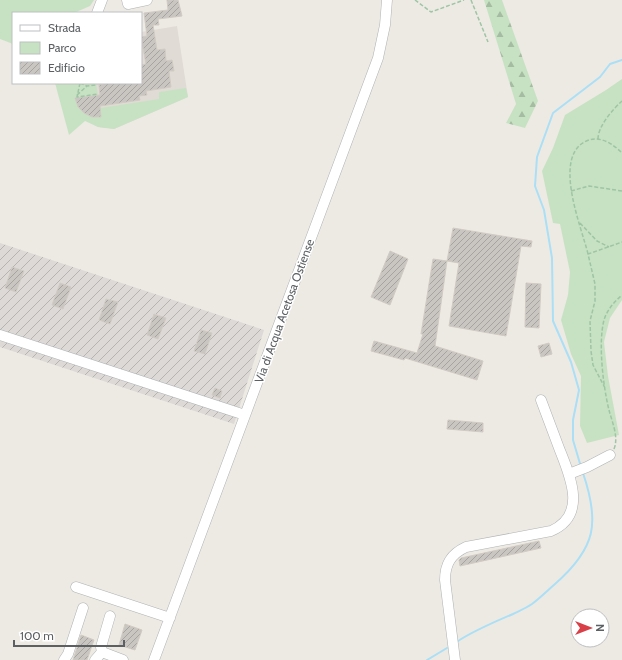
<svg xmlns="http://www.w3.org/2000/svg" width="622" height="660" viewBox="0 0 622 660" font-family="Cabin,sans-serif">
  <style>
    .industrial { fill: url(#industrial-furrows) }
    .education { fill: #e0dbd5 }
    .green { fill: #c7e2c3 }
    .forest { fill: url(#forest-firs) }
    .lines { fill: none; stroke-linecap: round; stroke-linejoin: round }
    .stream { stroke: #abdff6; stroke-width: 2 }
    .building { fill: url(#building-hatch); stroke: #d1cbc3 }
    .minor-casing { stroke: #afb2b5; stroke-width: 11 }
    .path { stroke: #9ec5a4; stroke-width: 1.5; stroke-dasharray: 4 2; stroke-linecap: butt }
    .minor { stroke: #fff; stroke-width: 10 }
    .labels { text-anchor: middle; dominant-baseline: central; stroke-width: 3; stroke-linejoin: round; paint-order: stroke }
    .street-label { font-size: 12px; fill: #5c6063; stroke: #fff }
  </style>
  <defs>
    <pattern id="industrial-furrows" width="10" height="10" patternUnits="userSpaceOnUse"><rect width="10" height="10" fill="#dcd9d6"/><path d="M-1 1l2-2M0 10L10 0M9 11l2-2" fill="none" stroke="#b6b3b1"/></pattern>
    <pattern id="forest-firs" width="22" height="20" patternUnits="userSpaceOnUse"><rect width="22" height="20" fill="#c7e2c3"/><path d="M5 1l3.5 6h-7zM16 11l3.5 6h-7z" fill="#a5bba2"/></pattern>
    <pattern id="building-hatch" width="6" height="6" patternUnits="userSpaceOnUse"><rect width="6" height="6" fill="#c9c5c1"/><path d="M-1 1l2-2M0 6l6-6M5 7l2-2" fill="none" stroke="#a6a3a0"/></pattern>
  </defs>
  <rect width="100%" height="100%" fill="#edeae4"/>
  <path class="industrial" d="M 0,243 L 264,330 L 234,424 L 0,347 Z"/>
  <path class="education" d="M 177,26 L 188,97 L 114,129 L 98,127 L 84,119 L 75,83 L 141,83 L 141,32 Z"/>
  <path class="green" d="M 0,0 L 94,0 L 90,6 L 74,13 L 13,13 L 13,44 L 0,39 Z
    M 622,79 L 622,300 L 610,318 L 604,342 L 608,376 L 619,435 L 587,443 L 580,426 L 581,376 L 571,354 L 561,320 L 568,295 L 570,272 L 560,224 L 553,223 L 542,171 L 553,148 L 565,115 L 606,90 Z
    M 55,83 L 96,83 L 100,108 L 159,99 L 159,92 L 186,88 L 188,97 L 114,129 L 98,127 L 85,121 L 69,135 Z"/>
  <path class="forest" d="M 484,0 L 502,0 L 538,101 L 525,128 L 506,123 L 516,104 Z"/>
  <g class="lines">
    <path class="stream" d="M 581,467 L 573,440 L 573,420 L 579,390 L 571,362 L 553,321 L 552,258 L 544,210 L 535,186 L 537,157 L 553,113 L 600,77 L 610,64 L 622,60
      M 458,641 C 475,630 494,622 513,614 C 519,611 526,608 532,604 C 540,598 547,591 555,584 C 596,548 600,523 583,473
      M 427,660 L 447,648"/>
  </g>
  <path class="building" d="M 167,0 L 178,0 L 182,16 L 158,19 L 159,25 L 153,25 L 157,50 L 165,49 L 166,61 L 172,60 L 174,71 L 169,71 L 171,87 L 146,91 L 147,95 L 139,96 L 140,100 L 100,106 L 101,117 L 92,117 L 84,113 L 78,107 L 75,98 L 100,95 L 99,85 L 109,83 L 141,83 L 141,65 L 146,64 L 141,37 L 147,36 L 144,13 L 168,10 Z
    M 453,228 L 532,241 L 531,247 L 521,246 L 506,336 L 449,326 L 459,263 L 447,261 Z
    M 390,251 L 408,259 L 390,305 L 371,297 Z
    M 433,259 L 447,261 L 435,346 L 483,361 L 477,380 L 405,358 L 404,360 L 371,351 L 374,341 L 417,353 L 423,334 L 421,334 Z
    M 12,267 L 24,271 L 16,292 L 5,288 Z
    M 60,283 L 71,287 L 63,309 L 52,305 Z
    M 526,283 L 541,284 L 539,328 L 525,327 Z
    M 106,299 L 118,302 L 110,324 L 99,320 Z
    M 154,314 L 166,318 L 158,339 L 147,335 Z
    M 201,330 L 212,333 L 205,354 L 194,351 Z
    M 549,343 L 552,354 L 541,357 L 538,346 Z
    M 215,388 L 222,391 L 220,398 L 212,395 Z
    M 448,420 L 483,423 L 483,432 L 447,429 Z
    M 539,541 L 541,548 L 460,566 L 459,560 L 461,558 Z
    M 125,624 L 142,630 L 135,650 L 119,645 Z
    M 81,635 L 94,640 L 87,660 L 73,660 Z"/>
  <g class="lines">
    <g class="minor-casing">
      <path id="minor" d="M 127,0 L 128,4 L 147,0
        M 97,13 L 102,0
        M 0,335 L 245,415
        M 569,474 L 587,467 L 610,455
        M 76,587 L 170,618
        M 110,616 L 101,647 L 102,652 L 123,660
        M 64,660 L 68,654 L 83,608
        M 95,660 L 102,652
        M 154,660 L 378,58 L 385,25 L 387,0
        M 455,660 L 445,580 C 445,564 451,554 466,547 L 551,531 C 588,515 570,476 559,448 C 553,432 547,416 541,400"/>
    </g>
    <path class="path" d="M 415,0 L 431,12 L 464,0
      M 471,0 L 488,42
      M 80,83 L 77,97 L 98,94
      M 80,83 L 87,86 L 96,85
      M 77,95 L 87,86
      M 598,139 C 598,126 613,109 622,101
      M 571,191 L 589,186 L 622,191
      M 580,223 L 597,241 L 609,247
      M 588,254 C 582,228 550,153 589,140 C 602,136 614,145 622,153
      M 605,388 L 593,365 L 591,351 L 590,321 L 595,301 L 595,284 L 588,254 L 622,242
      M 614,449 C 619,437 612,422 609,410 C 603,386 598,343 604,320 C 607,310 614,302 622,295"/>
    <use href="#minor" class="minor"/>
  </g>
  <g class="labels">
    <g class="street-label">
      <text transform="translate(284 311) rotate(-70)">Via di Acqua Acetosa Ostiense</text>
    </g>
  </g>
  <rect x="12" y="12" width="130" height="72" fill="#ffffff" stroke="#bebfc1"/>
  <rect x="20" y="25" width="20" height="6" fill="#ffffff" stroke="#bebfc1"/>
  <text x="48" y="32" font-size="12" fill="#5c6063">Strada</text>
  <rect x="20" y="42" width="20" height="12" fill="#c7e2c3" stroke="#bebfc1"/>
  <text x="48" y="52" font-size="12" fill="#5c6063">Parco</text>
  <rect x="20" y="62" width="20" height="12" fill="url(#building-hatch)" stroke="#bebfc1"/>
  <text x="48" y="72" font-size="12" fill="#5c6063">Edificio</text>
  <g transform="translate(590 628) rotate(90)"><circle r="19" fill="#ffffff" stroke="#bebfc1"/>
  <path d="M0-3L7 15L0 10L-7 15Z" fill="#d83f47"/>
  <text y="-6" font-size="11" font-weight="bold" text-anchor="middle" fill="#5c6063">N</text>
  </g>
  <path d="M14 640v6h110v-6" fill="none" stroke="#5c6063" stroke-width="2"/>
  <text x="20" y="640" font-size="12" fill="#5c6063" stroke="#ffffff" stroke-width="3" paint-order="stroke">100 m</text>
</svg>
